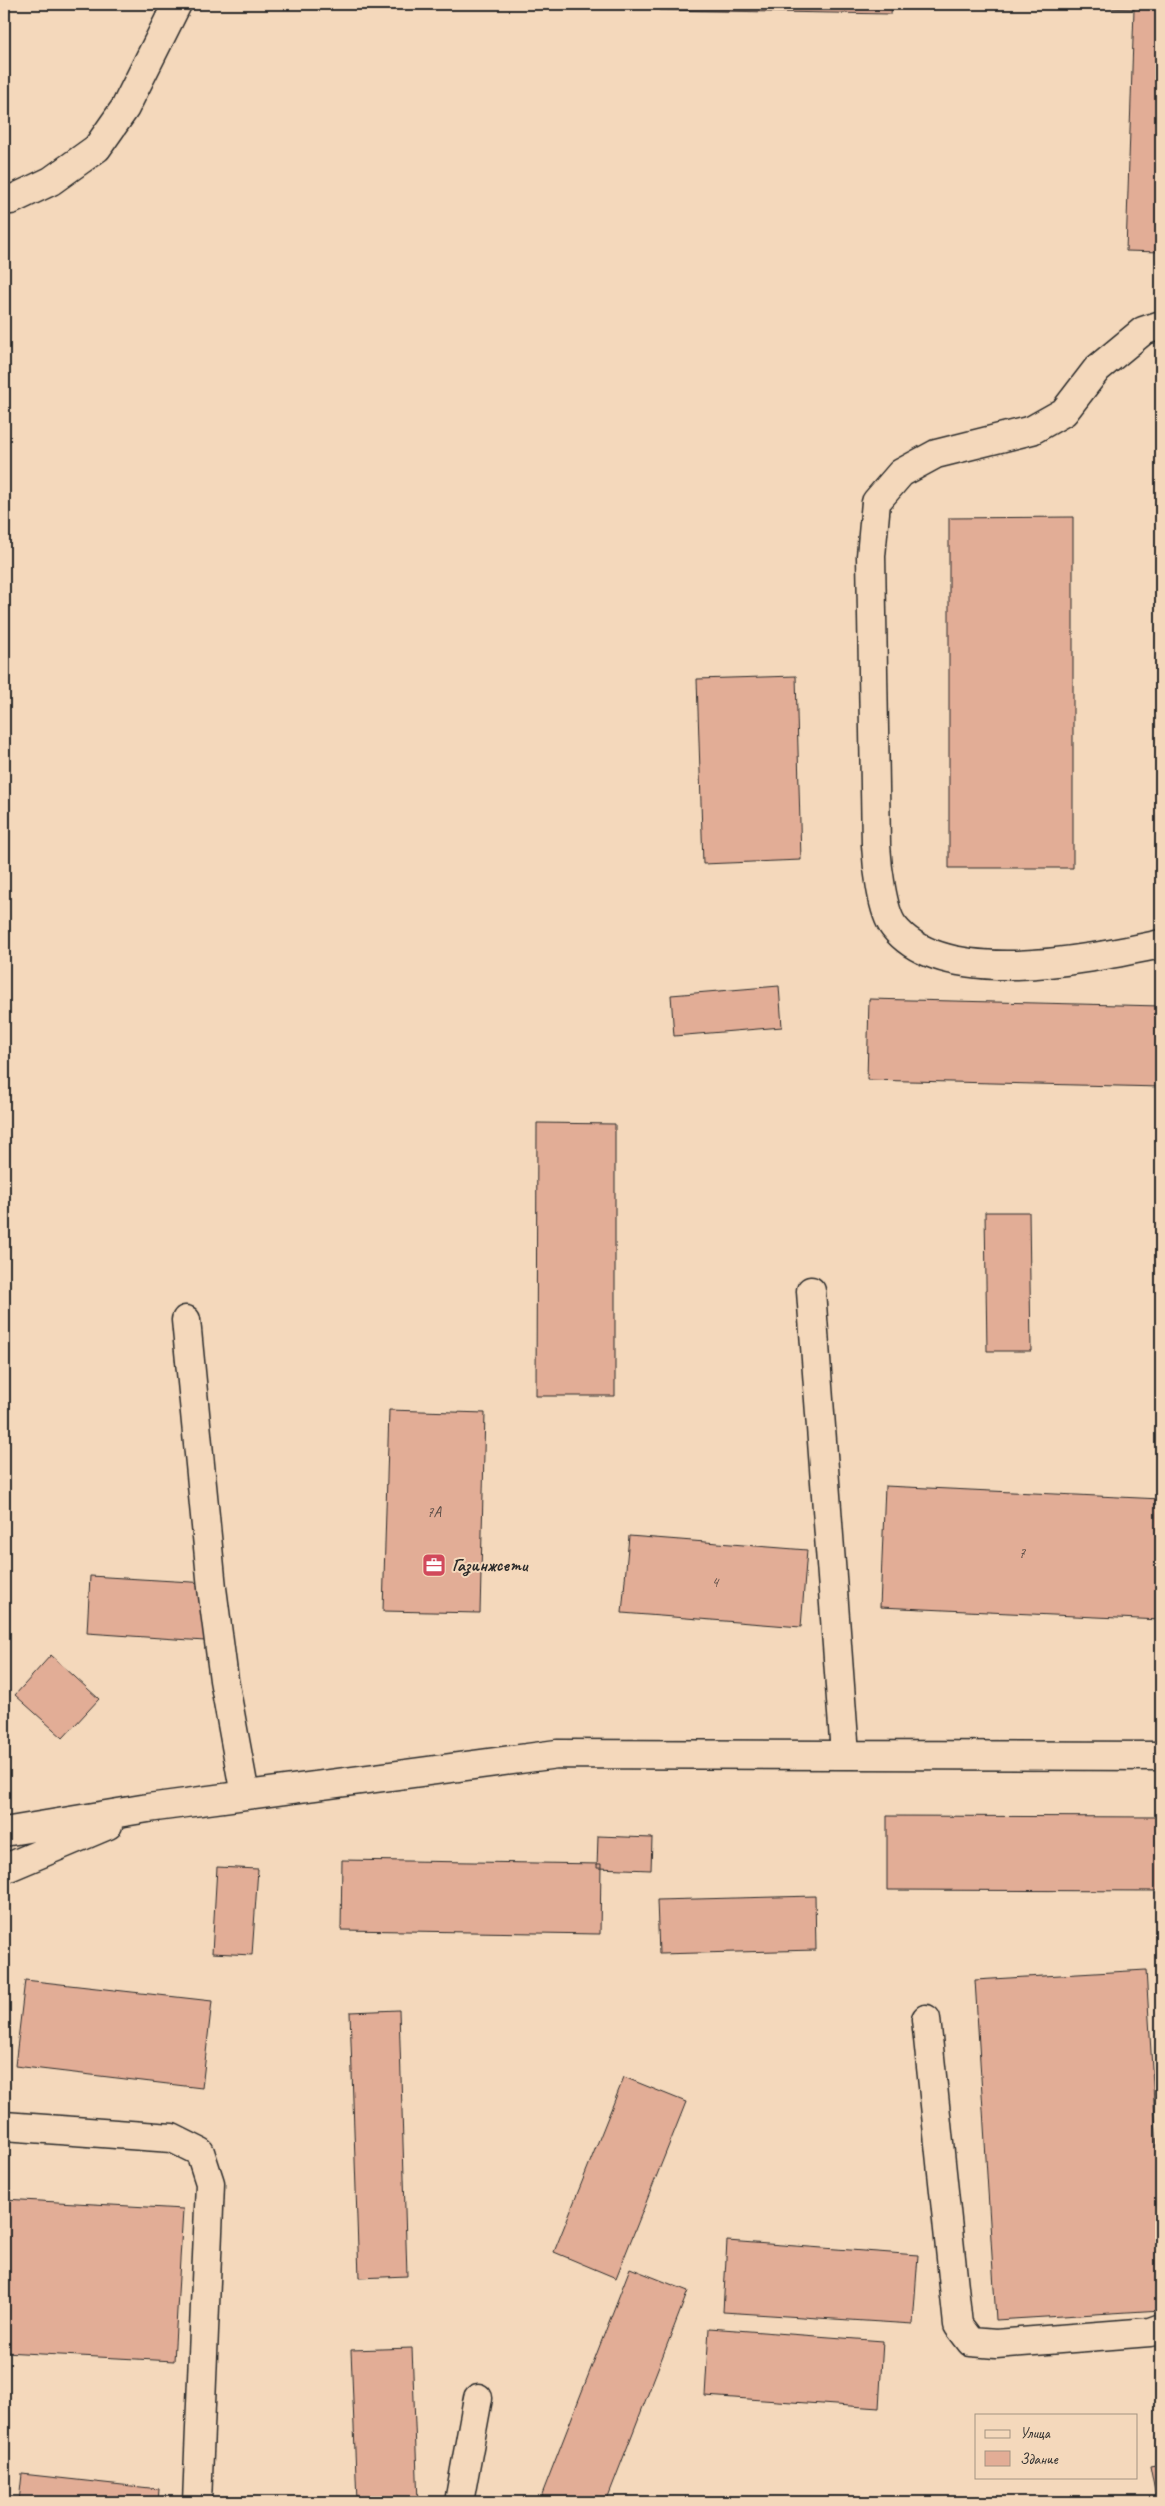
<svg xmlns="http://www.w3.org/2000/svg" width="1165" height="2506" viewBox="0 0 1165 2506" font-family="Caveat,sans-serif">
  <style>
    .building { fill: #e2ad96; stroke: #2b2b2b }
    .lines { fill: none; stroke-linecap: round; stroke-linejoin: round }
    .minor-casing { stroke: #2b2b2b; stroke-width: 31 }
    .minor { stroke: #f4d8bb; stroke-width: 28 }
    .labels { text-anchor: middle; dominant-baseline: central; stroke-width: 4; stroke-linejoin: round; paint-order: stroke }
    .number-label { font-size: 15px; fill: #594c46 }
    .poi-label { font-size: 18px; font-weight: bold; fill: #2b2b2b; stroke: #f4d8bb; text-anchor: start }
  </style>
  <rect width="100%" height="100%" fill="#f4d8bb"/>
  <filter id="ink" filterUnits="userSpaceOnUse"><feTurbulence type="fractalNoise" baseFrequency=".02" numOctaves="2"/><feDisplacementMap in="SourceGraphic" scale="10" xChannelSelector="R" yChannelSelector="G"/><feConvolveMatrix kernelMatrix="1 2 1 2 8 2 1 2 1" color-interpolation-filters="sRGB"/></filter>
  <g filter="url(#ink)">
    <path class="building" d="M 659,4 L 892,4 L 891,14 L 659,10 Z
      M 981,4 L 1161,4 L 1161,252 L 1126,251 L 1134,9 Z
      M 1073,517 L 1073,868 L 949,868 L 949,518 Z
      M 796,676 L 801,860 L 703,864 L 697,679 Z
      M 779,986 L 782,1027 L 674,1036 L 671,995 Z
      M 869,999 L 1161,1006 L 1161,1087 L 867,1080 Z
      M 537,1123 L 615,1124 L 615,1396 L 536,1396 Z
      M 985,1212 L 1029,1212 L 1031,1351 L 987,1351 Z
      M 389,1410 L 485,1413 L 480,1613 L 383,1611 Z
      M 885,1486 L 1161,1499 L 1161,1620 L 880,1607 Z
      M 629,1536 L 807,1550 L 801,1627 L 622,1613 Z
      M 90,1576 L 208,1583 L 205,1641 L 87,1633 Z
      M 51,1655 L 99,1699 L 63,1738 L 15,1695 Z
      M 887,1816 L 1161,1817 L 1161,1891 L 887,1890 Z
      M 598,1836 L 652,1838 L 651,1870 L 597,1868 Z
      M 342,1860 L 601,1864 L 600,1934 L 341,1930 Z
      M 217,1867 L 258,1869 L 252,1955 L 212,1953 Z
      M 815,1896 L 816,1950 L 659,1954 L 657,1900 Z
      M 1146,1970 L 1161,2216 L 1161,2310 L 996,2320 L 975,1980 Z
      M 25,1980 L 212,2001 L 202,2088 L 15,2066 Z
      M 399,2010 L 407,2276 L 359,2278 L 350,2012 Z
      M 624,2077 L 686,2102 L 616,2278 L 554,2252 Z
      M 4,2199 L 183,2209 L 174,2361 L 4,2352 Z
      M 727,2241 L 918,2255 L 913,2324 L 723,2312 Z
      M 630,2268 L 688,2291 L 606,2502 L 539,2502 Z
      M 709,2328 L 883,2341 L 879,2408 L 705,2396 Z
      M 412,2348 L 418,2502 L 357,2502 L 351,2350 Z
      M 1161,2464 L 1161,2502 L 1157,2502 L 1150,2466 Z
      M 22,2474 L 159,2489 L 158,2502 L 19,2502 Z"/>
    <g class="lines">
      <g class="minor-casing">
        <path id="minor" d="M 4,201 L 11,200 L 51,181 L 97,148 L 125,108 L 177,4
          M 1161,325 L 1143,331 L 1097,369 L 1064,412 L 1032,430 L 936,454 L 901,473 L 876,502 L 871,556 L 876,845 C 877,864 882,912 894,927 C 945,991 1093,958 1161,944
          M 811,1291 L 845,1754
          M 186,1320 L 212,1588 L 224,1680 L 245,1795
          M 4,1832 L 148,1808 L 557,1754 L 1161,1756
          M 4,1869 L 108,1825
          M 926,2019 L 958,2325 L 971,2342 L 996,2344 L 1150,2332 L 1161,2328
          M 4,2126 L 172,2138 L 200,2152 L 210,2183 L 197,2502
          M 459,2502 L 478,2398"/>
      </g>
      <use href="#minor" class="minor"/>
    </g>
  </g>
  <defs>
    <g id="office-square" transform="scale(1.25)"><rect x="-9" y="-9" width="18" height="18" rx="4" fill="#d1495b" stroke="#f4d8bb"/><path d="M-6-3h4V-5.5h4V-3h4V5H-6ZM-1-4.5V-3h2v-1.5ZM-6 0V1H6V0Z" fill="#fff"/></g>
  </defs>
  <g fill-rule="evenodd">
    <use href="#office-square" x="434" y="1565"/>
  </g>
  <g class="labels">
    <g class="number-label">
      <text x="434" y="1512">7А</text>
      <text x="1022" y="1553">7</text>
      <text x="715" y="1582">4</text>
    </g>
    <g class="poi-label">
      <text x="452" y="1565">Газинжсети</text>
    </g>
  </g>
  <rect width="1165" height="2506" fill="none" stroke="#f4d8bb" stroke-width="20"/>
  <rect x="10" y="10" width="1145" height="2486" fill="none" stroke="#2b2b2b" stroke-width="2" filter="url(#ink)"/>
  <rect x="975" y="2414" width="162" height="65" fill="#f4d8bb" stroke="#a49381"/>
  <rect x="985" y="2430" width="25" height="8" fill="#f4d8bb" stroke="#a49381"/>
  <text x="1020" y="2438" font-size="15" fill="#2b2b2b">Улица</text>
  <rect x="985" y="2451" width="25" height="15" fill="#e2ad96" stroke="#a49381"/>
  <text x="1020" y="2464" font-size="15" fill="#2b2b2b">Здание</text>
</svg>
